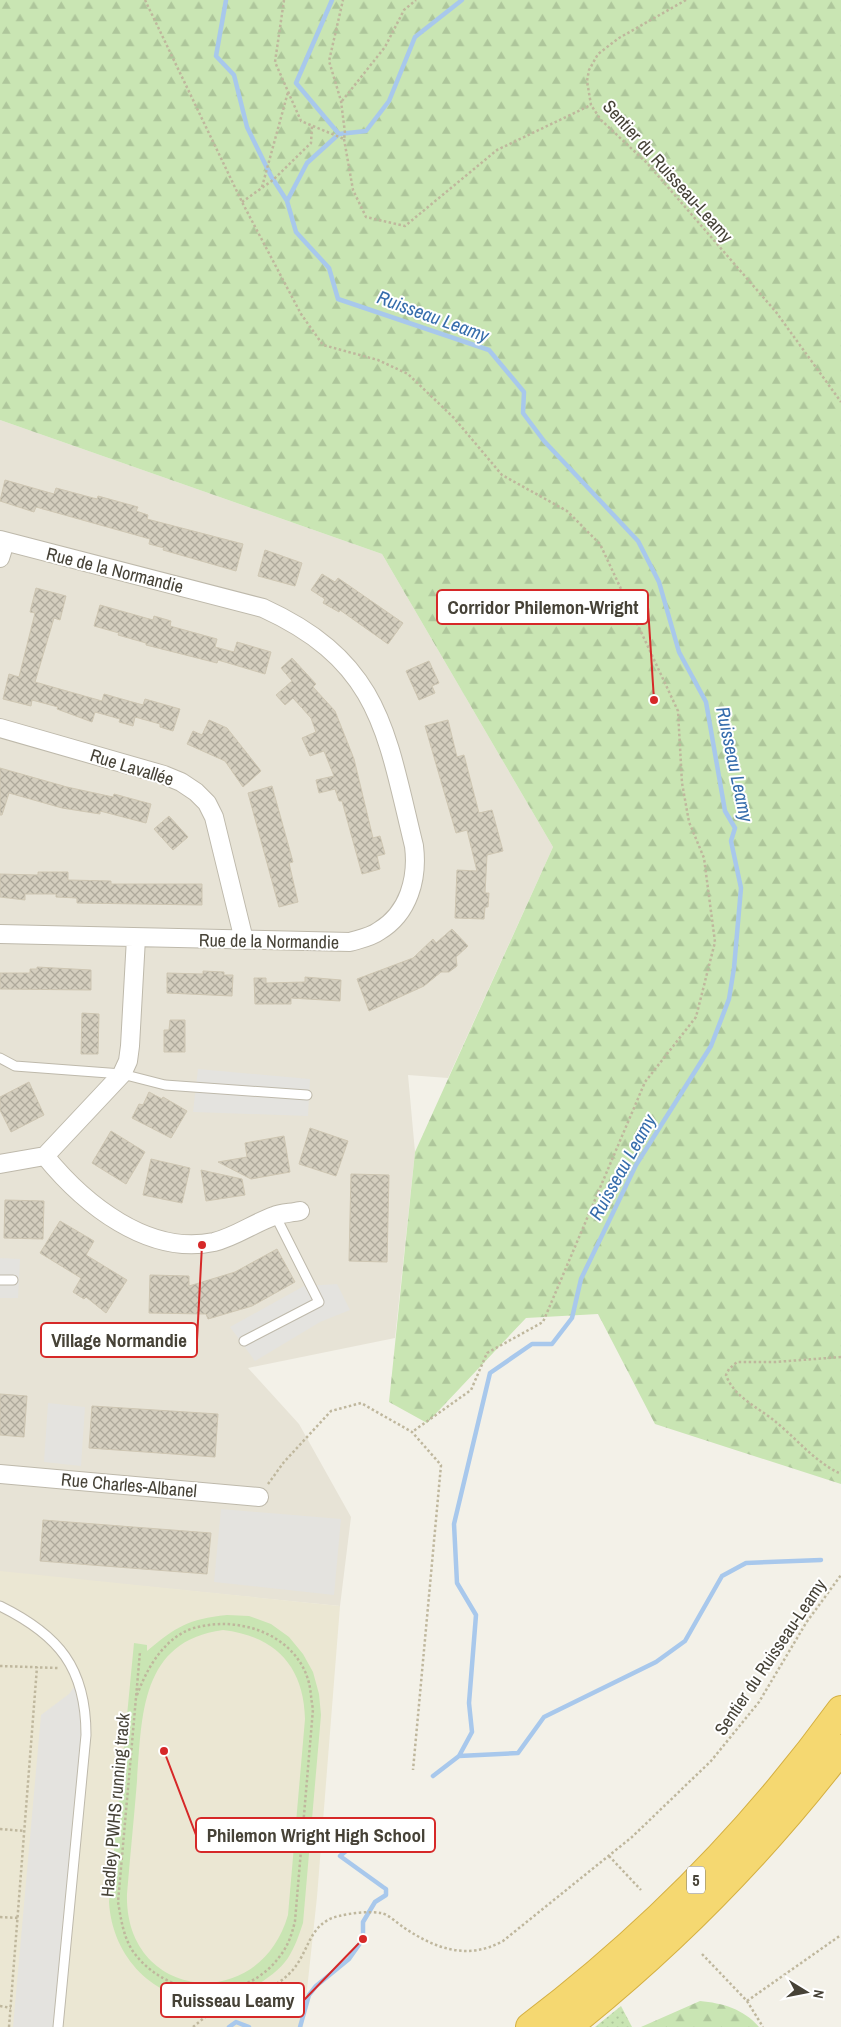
<svg xmlns="http://www.w3.org/2000/svg" width="841" height="2027" viewBox="0 0 841 2027" font-family="'Archivo Narrow',sans-serif">
  <style>
    .residential { fill: #e7e3d6 }
    .education { fill: #ebe7d3 }
    .grass { fill: url(#grass-dots) }
    .forest { fill: url(#forest-firs) }
    .pitch { fill: #c9e5b3; fill-rule: evenodd }
    .parking { fill: #e4e3df }
    .lines { fill: none; stroke-linecap: round; stroke-linejoin: round }
    .stream { stroke: #a8c8ec; stroke-width: 4.5 }
    .building { fill: url(#building-cross-hatch); stroke: #cec6b2 }
    .lane-casing { stroke: #beb9ab; stroke-width: 11 }
    .street-casing { stroke: #beb9ab; stroke-width: 20 }
    .highway-casing { stroke: #d4af41; stroke-width: 30 }
    .path { stroke: #bfb79d; stroke-width: 2.5; stroke-dasharray: 2.5 2.5; stroke-linecap: butt }
    .lane { stroke: #fff; stroke-width: 9 }
    .street { stroke: #fff; stroke-width: 18 }
    .highway { stroke: #f5d871; stroke-width: 28 }
    .labels { text-anchor: middle; dominant-baseline: central; stroke-width: 4; stroke-linejoin: round; paint-order: stroke }
    .shield { fill: #fff; stroke: #7e7b73; stroke-width: 1 }
    .shield-label { font-size: 16px; font-weight: bold; fill: #464237 }
    .street-label { font-size: 18px; fill: #464237; stroke: #fff }
    .water-label { font-size: 19px; font-style: italic; fill: #366dac; stroke: #fff }
    .leader { fill: none; stroke: #d62828; stroke-width: 2 }
    .callout-dot { fill: #d62828; stroke: #fff; stroke-width: 2 }
    .callout { fill: #fff; stroke: #d62828; stroke-width: 2 }
    .callout-label { font-size: 19px; text-anchor: middle; font-weight: bold; fill: #464237 }
  </style>
  <defs>
    <pattern id="grass-dots" width="8" height="8" patternUnits="userSpaceOnUse" patternTransform="scale(1.25)"><rect width="8" height="8" fill="#c9e5b3"/><path d="M2 2h.1M6 6h.1" fill="none" stroke="#aec69b" stroke-width="1.8" stroke-linecap="round"/></pattern>
    <pattern id="forest-firs" width="22" height="20" patternUnits="userSpaceOnUse" patternTransform="scale(1.25)"><rect width="22" height="20" fill="#c9e5b3"/><path d="M5 1l3.5 6h-7zM16 11l3.5 6h-7z" fill="#aec69b"/></pattern>
    <pattern id="building-cross-hatch" width="8" height="8" patternUnits="userSpaceOnUse" patternTransform="scale(1.25)"><rect width="8" height="8" fill="#d4cebe"/><path d="M0 0l8 8M0 8l8-8" fill="none" stroke="#aea99b"/></pattern>
  </defs>
  <rect width="100%" height="100%" fill="#f3f1e8"/>
  <path class="residential" d="M 0,420 L 382,554 L 553,847 L 448,1078 L 408,1075 L 415,1152 L 395,1338 L 248,1368 L 299,1424 L 351,1517 L 340,1606 L 0,1572 Z"/>
  <path class="education" d="M 0,1571 L 340,1606 L 317,1897 L 303,2027 L 0,2027 Z"/>
  <path class="grass" d="M 621,2006 L 632,2027 L 595,2027 Z"/>
  <path class="forest" d="M 0,0 L 841,0 L 841,1484 L 655,1424 L 598,1314 L 526,1318 L 427,1423 L 389,1402 L 415,1152 L 553,847 L 382,554 L 0,420 Z
    M 700,2001 C 722,2003 744,2009 759,2027 L 641,2027 Z"/>
  <path class="pitch" d="M 227,1615 L 249,1616 L 271,1624 L 289,1637 L 303,1654 L 313,1672 L 319,1694 L 321,1715 L 303,1923 C 299,1935 295,1947 288,1958 C 279,1971 264,1981 250,1989 C 183,2023 113,1974 109,1902 L 134,1643 L 147,1645 L 147,1651 C 176,1627 188,1619 227,1615 ZM 223,1630 C 275,1636 304,1666 305,1719 L 288,1915 C 259,2016 124,2000 127,1894 C 130,1856 134,1819 137,1781 C 142,1716 140,1641 223,1630 Z"/>
  <path class="parking" d="M 198,1069 L 310,1079 L 308,1116 L 193,1112 Z
    M 0,1258 L 20,1259 L 18,1298 L 0,1298 Z
    M 337,1284 L 350,1310 L 320,1322 L 255,1361 L 230,1327 L 304,1286 Z
    M 48,1403 L 85,1407 L 81,1466 L 44,1462 Z
    M 221,1509 L 341,1519 L 334,1595 L 214,1582 Z
    M 79,1680 L 86,1715 L 58,2027 L 13,2027 L 41,1715 L 69,1694 Z"/>
  <g class="lines">
    <path class="stream" d="M 226,0 L 216,56 L 234,75 L 247,127 L 271,176 L 287,201
      M 332,0 L 296,83 L 339,134 L 307,163 L 287,201 L 296,232 L 329,268 L 338,299 L 489,350 L 524,392 L 523,413 L 544,441 L 638,541 L 659,582 L 679,652 L 706,702 L 725,811 L 735,828 L 731,841 L 741,888 L 734,968 L 729,999 L 711,1046 L 636,1165 L 581,1279 L 572,1318 L 552,1344 L 532,1344 L 490,1373 L 454,1524 L 457,1583 L 476,1615 L 469,1703 L 472,1732 L 459,1756 L 433,1776
      M 339,134 L 366,131 L 389,101 L 415,37 L 462,0
      M 459,1756 L 518,1753 L 544,1717 L 656,1662 L 685,1641 L 722,1576 L 746,1563 L 821,1560
      M 229,2027 L 236,2022 L 249,2027
      M 300,2027 L 309,1995 L 316,1986 L 349,1959 L 363,1939 L 363,1922 L 375,1902 L 386,1895 L 386,1889 L 383,1887 L 340,1856 L 346,1851"/>
  </g>
  <path class="building" d="M 5,480 L 54,494 L 56,488 L 97,499 L 98,496 L 138,507 L 136,511 L 148,515 L 147,519 L 243,544 L 236,571 L 163,550 L 164,548 L 149,544 L 150,539 L 36,507 L 34,512 L 0,501 Z
    M 265,550 L 302,563 L 295,586 L 258,576 Z
    M 322,574 L 335,582 L 338,578 L 403,623 L 388,644 L 340,610 L 339,612 L 323,603 L 325,599 L 311,590 Z
    M 36,588 L 66,596 L 60,620 L 54,618 L 35,682 L 102,701 L 104,694 L 143,705 L 145,699 L 180,709 L 173,731 L 160,727 L 160,724 L 135,717 L 133,726 L 119,722 L 120,719 L 95,712 L 92,722 L 57,709 L 58,707 L 32,700 L 31,706 L 3,699 L 9,674 L 19,677 L 35,613 L 30,612 Z
    M 100,605 L 153,620 L 154,616 L 171,621 L 170,626 L 217,639 L 215,647 L 234,652 L 237,642 L 271,652 L 265,674 L 218,660 L 217,663 L 146,645 L 146,643 L 118,635 L 119,633 L 94,626 Z
    M 292,658 L 316,684 L 313,687 L 335,711 L 354,759 L 373,838 L 380,836 L 385,854 L 377,856 L 380,869 L 362,874 L 342,801 L 339,801 L 335,789 L 319,793 L 316,780 L 334,776 L 324,751 L 310,756 L 302,738 L 316,732 L 311,718 L 293,698 L 285,705 L 276,695 L 292,681 L 281,668 Z
    M 429,661 L 439,683 L 432,686 L 435,693 L 419,700 L 406,671 Z
    M 209,720 L 227,728 L 261,771 L 243,787 L 225,761 L 187,744 L 193,731 L 202,735 Z
    M 448,720 L 457,757 L 464,755 L 479,813 L 492,810 L 503,851 L 487,855 L 485,893 L 489,893 L 488,907 L 485,907 L 484,919 L 455,918 L 457,870 L 477,871 L 467,830 L 456,833 L 425,726 Z
    M 0,768 L 67,787 L 113,797 L 114,794 L 151,804 L 146,823 L 100,811 L 100,814 L 62,808 L 9,793 L 2,815 L 0,815 Z
    M 272,786 L 293,862 L 289,863 L 298,902 L 279,907 L 248,793 Z
    M 169,816 L 188,837 L 173,850 L 154,829 Z
    M 38,872 L 68,872 L 68,880 L 111,881 L 111,884 L 202,884 L 202,905 L 77,903 L 77,898 L 56,897 L 56,894 L 25,894 L 25,900 L 0,897 L 0,874 L 38,875 Z
    M 452,929 L 468,946 L 456,957 L 457,966 L 449,972 L 441,972 L 424,986 L 369,1011 L 357,979 L 413,958 L 433,939 L 436,943 Z
    M 37,967 L 91,970 L 91,990 L 0,989 L 0,973 L 30,973 L 30,969 L 37,969 Z
    M 203,971 L 224,972 L 224,975 L 233,975 L 232,996 L 167,993 L 167,973 L 203,974 Z
    M 305,977 L 341,980 L 340,1001 L 291,998 L 291,1004 L 255,1004 L 254,978 L 266,978 L 266,983 L 305,982 Z
    M 82,1013 L 99,1014 L 98,1054 L 81,1054 Z
    M 170,1020 L 185,1020 L 185,1052 L 164,1052 L 164,1030 L 169,1030 Z
    M 29,1082 L 44,1115 L 11,1132 L 0,1110 L 0,1097 Z
    M 149,1092 L 162,1099 L 163,1097 L 187,1111 L 171,1138 L 132,1118 L 139,1104 L 143,1105 Z
    M 310,1128 L 348,1141 L 336,1176 L 299,1164 Z
    M 111,1131 L 145,1152 L 126,1184 L 92,1163 Z
    M 284,1136 L 290,1172 L 251,1179 L 218,1162 L 247,1157 L 245,1143 Z
    M 151,1159 L 190,1168 L 182,1203 L 143,1195 Z
    M 201,1170 L 242,1179 L 245,1195 L 206,1201 Z
    M 351,1174 L 389,1175 L 387,1262 L 349,1261 Z
    M 5,1200 L 44,1201 L 43,1239 L 4,1238 Z
    M 60,1221 L 94,1241 L 86,1255 L 127,1280 L 106,1313 L 86,1297 L 84,1299 L 73,1292 L 81,1278 L 40,1253 Z
    M 277,1249 L 295,1282 L 252,1306 L 208,1319 L 206,1314 L 149,1313 L 150,1275 L 189,1276 L 189,1286 L 235,1272 Z
    M 0,1394 L 27,1396 L 24,1437 L 0,1435 Z
    M 92,1406 L 218,1414 L 215,1457 L 89,1448 Z
    M 43,1520 L 211,1533 L 207,1574 L 40,1561 Z"/>
  <g class="lines">
    <g class="lane-casing">
      <path id="lane" d="M 0,1058 L 15,1066 L 122,1074 L 165,1085 L 307,1095
        M 0,1280 L 13,1280
        M 244,1341 L 319,1302 L 275,1215
        M 0,1606 C 59,1635 86,1668 86,1735 L 58,2027"/>
    </g>
    <g class="street-casing">
      <path id="street" d="M 0,540 L 263,608 C 381,662 386,732 414,846 C 418,878 409,913 379,931 C 371,937 360,939 350,942 L 0,934
        M 0,558 L 5,542
        M 0,728 L 164,775 L 181,782 L 196,792 L 207,803 L 214,817 L 244,940
        M 45,1156 C 84,1204 148,1256 214,1242 C 235,1237 254,1223 274,1216 C 281,1213 291,1213 300,1211
        M 0,1164 L 45,1156 L 122,1074 L 128,1061 L 130,1046 L 136,938
        M 0,1474 L 259,1497"/>
    </g>
    <g class="highway-casing">
      <path id="highway" d="M 530,2027 C 647,1938 754,1830 841,1710
        M 567,2027 C 669,1946 761,1853 841,1749"/>
    </g>
    <path class="path" d="M 145,0 L 242,202 L 301,314 L 323,345 L 378,360 L 408,374 L 454,418 L 502,475 L 567,511 L 600,544 L 678,711 L 682,783 L 689,822 L 704,858 L 715,942 L 696,1017 L 645,1082 L 543,1322 L 487,1353 L 471,1390 L 412,1432
      M 284,0 L 275,62 L 301,121 L 344,139 L 345,133 L 341,101 L 329,61 L 343,0
      M 686,0 L 619,38 L 598,54 L 589,70 L 587,81 L 591,105 L 601,120 L 647,163 L 776,312 L 841,402
      M 342,101 L 385,47 L 404,10 L 416,0
      M 344,139 L 353,190 L 366,217 L 405,226 L 497,150 L 591,105
      M 262,187 L 288,92
      M 242,202 L 273,180 L 311,143 L 312,126
      M 841,1357 L 775,1362 L 737,1362 L 729,1369 L 726,1375 C 734,1398 760,1408 777,1423 C 799,1441 815,1462 841,1474
      M 268,1484 L 284,1462 L 331,1411 L 361,1403 L 412,1432 L 441,1465 L 413,1770
      M 0,1666 L 58,1668
      M 137,1695 C 146,1671 160,1645 184,1632 C 195,1626 212,1624 225,1624 C 261,1625 299,1644 309,1683 C 311,1691 311,1700 313,1709 L 295,1921 C 292,1934 288,1946 280,1956 C 243,2007 166,1999 132,1950 C 123,1935 121,1919 118,1902 L 140,1652
      M 0,1829 L 25,1831
      M 609,1856 L 641,1890
      M 0,1917 L 18,1918
      M 702,1954 L 747,2001 L 763,2027
      M 747,2001 L 841,1935
      M 0,2006 L 11,2008
      M 9,2027 L 37,1667
      M 193,2027 C 204,2018 214,2009 227,2003 C 248,1994 272,1991 289,1974 C 310,1954 307,1923 339,1916 C 351,1913 369,1911 381,1913 C 388,1914 397,1923 403,1927 C 434,1948 467,1961 503,1941 L 632,1837 L 711,1761 L 759,1702 L 806,1623 L 841,1575"/>
    <use href="#lane" class="lane"/>
    <use href="#street" class="street"/>
    <use href="#highway" class="highway"/>
  </g>
  <g class="labels">
    <rect class="shield" x="687" y="1866.5" width="18" height="27" rx="4"/>
    <g class="shield-label">
      <text x="696" y="1880">5</text>
    </g>
    <g class="street-label">
      <text transform="translate(668 171) rotate(48)">Sentier du Ruisseau-Leamy</text>
      <text transform="translate(115 570) rotate(14)">Rue de la Normandie</text>
      <text transform="translate(132 767) rotate(17)">Rue Lavallée</text>
      <text transform="translate(269 941) rotate(1)">Rue de la Normandie</text>
      <text transform="translate(129 1485) rotate(5)">Rue Charles-Albanel</text>
      <text transform="translate(770 1657) rotate(-56)">Sentier du Ruisseau-Leamy</text>
      <text transform="translate(115 1805) rotate(-85)">Hadley PWHS running track</text>
    </g>
    <g class="water-label">
      <text transform="translate(433 316) rotate(20)">Ruisseau Leamy</text>
      <text transform="translate(735 764) rotate(78)">Ruisseau Leamy</text>
      <text transform="translate(622 1167) rotate(-61)">Ruisseau Leamy</text>
    </g>
  </g>
  <path class="leader" d="M654 700L648 607M202 1245L197 1340M164 1751L196 1835M363 1939L304 2000"/>
  <g class="callout-dot">
    <circle cx="654" cy="700" r="5"/>
    <circle cx="202" cy="1245" r="5"/>
    <circle cx="164" cy="1751" r="5"/>
    <circle cx="363" cy="1939" r="5"/>
  </g>
  <g class="callout">
    <rect x="437" y="590" width="211" height="34" rx="5"/>
    <rect x="41" y="1323" width="156" height="34" rx="5"/>
    <rect x="196" y="1818" width="239" height="34" rx="5"/>
    <rect x="161" y="1983" width="143" height="34" rx="5"/>
  </g>
  <g class="callout-label">
    <text x="543" y="614">Corridor Philemon-Wright</text>
    <text x="119" y="1347">Village Normandie</text>
    <text x="316" y="1842">Philemon Wright High School</text>
    <text x="233" y="2007">Ruisseau Leamy</text>
  </g>
  <g transform="translate(806 1992) rotate(100)" stroke="#ffffff" stroke-width="4" paint-order="stroke">
  <path d="M0-4L9 19L0 12L-9 19Z" fill="#464237"/>
  <text y="-8" font-size="14" font-weight="bold" text-anchor="middle" fill="#464237">N</text>
  </g>
</svg>
